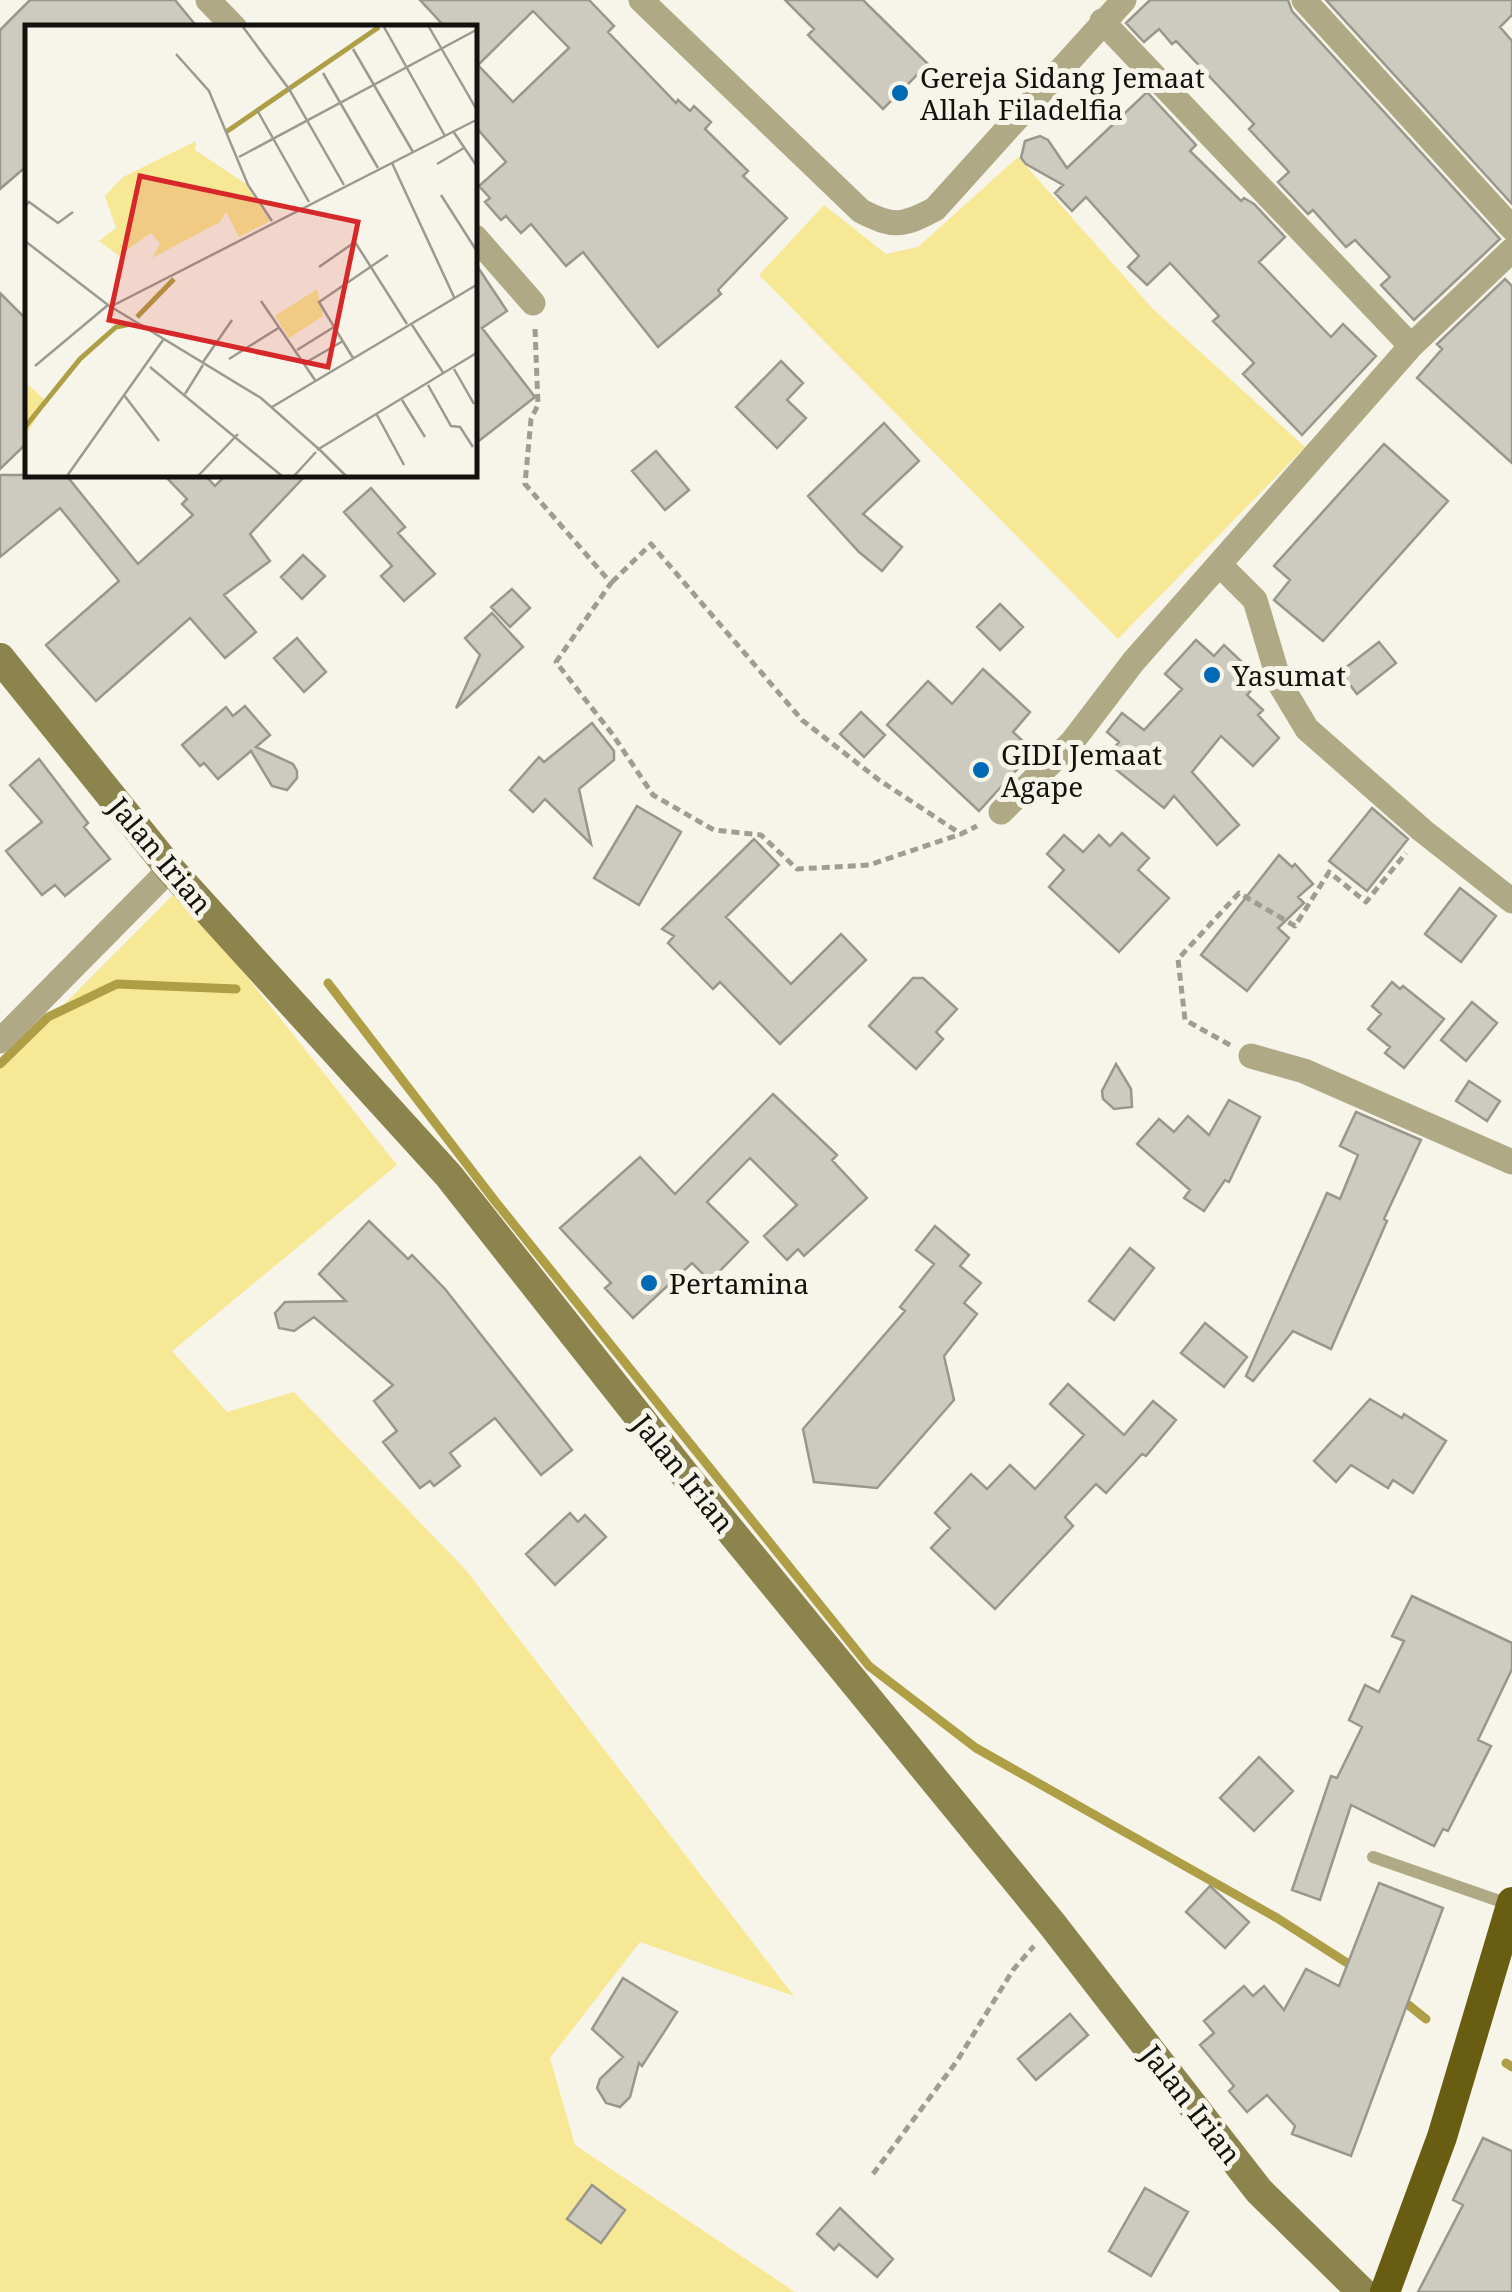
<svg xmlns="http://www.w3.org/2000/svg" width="1512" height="2292" viewBox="0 0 1512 2292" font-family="'Noto Serif',serif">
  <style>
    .green { fill: #f6e894 }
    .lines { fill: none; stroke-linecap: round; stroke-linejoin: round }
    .stream { stroke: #ae9f47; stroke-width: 9 }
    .building { fill: #cdcbbf; stroke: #99978c; stroke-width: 2.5; fill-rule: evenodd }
    .path { stroke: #9e9c93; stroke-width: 5; stroke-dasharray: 8 5; stroke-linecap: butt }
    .service { stroke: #afa985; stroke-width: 12 }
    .minor { stroke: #afa985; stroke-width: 25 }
    .secondary { stroke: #8d834d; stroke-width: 30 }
    .trunk { stroke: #695d12; stroke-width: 30 }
    .poi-dot { fill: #0069b5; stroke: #f7f5e9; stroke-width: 4 }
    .labels { text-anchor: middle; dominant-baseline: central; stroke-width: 10; stroke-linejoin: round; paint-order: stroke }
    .poi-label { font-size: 28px; fill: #12110d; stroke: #f7f5e9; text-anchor: start }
    .street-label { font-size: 28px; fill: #12110d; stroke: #f7f5e9 }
    .inset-river { fill: none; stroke: #ae9f47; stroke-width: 5 }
    .inset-road { fill: none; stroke: #9b9a91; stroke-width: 2.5 }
    .view { fill: #d62828; fill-opacity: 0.15; stroke: #d62828; stroke-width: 5 }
    .inset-edge { fill: none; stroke: #12110d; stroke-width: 5 }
  </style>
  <rect width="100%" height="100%" fill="#f7f5e9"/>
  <path class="green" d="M 1018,157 L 1153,309 L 1305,447 L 1118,639 L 759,275 L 824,205 L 886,254 L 918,247 Z
    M 178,890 L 397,1165 L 172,1351 L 227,1412 L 294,1392 L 465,1569 L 794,1996 L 640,1942 L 550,2058 L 575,2145 L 795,2292 L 0,2292 L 0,1069 Z"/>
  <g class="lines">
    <path class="stream" d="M 328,983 L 495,1201 L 869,1666 L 976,1748 L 1277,1918 L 1355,1968
      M 0,1064 L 48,1017 L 117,984 L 236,989
      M 1401,1999 L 1426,2019
      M 1506,2063 L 1512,2067"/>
  </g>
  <path class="building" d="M 30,0 L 175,0 L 198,28 L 28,28 L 28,165 L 0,189 L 0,30 Z
    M 420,0 L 589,0 L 614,26 L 608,32 L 676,103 L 678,100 L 690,111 L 694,106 L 711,122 L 705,129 L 748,171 L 743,176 L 787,218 L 718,290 L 721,294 L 658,347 L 583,252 L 566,266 L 531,224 L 521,233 L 506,216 L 501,220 L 485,202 L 490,198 L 479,186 L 506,162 L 475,126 L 475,28 L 446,28 ZM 533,11 L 569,48 L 513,102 L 478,65 Z
    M 785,0 L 863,0 L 928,64 L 883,109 L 808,35 L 814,29 Z
    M 1150,0 L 1288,0 L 1292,11 L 1500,239 L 1414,320 L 1381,285 L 1390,277 L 1355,240 L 1346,247 L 1313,210 L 1308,214 L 1278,182 L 1289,172 L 1249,129 L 1254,124 L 1176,41 L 1172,44 L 1159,29 L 1144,42 L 1126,23 Z
    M 1326,0 L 1512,0 L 1512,15 L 1500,27 L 1512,41 L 1512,204 Z
    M 1147,92 L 1196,145 L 1190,151 L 1241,201 L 1244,198 L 1254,204 L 1285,237 L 1259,262 L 1331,337 L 1343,324 L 1376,356 L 1302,435 L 1243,374 L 1254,363 L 1213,321 L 1219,316 L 1170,263 L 1147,285 L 1128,267 L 1139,256 L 1086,197 L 1072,211 L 1055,193 L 1063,185 L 1026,164 L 1021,158 L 1025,141 L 1040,136 L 1048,140 L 1067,168 Z
    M 475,263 L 507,311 L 482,328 L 535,397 L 475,444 Z
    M 1505,279 L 1512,286 L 1512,463 L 1417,378 L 1442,349 L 1437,344 Z
    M 0,293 L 28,321 L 28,442 L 0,469 Z
    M 781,361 L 803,383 L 787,400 L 806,418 L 777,448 L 736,407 Z
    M 884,423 L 919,461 L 863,514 L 902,547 L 882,571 L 859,552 L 808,496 Z
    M 1384,444 L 1448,501 L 1323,641 L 1274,600 L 1290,580 L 1274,566 Z
    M 656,451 L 689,490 L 665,510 L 632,471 Z
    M 0,475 L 66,475 L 138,564 L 193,515 L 182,504 L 187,499 L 164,475 L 205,475 L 215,486 L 226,475 L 306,475 L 250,534 L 270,561 L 224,595 L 256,632 L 225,658 L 190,618 L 96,701 L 46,645 L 119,581 L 60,508 L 0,557 Z
    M 371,488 L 405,527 L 398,533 L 435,574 L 404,601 L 381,576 L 392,566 L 344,512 Z
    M 303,555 L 325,576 L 302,599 L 281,577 Z
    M 512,589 L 530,608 L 510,627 L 491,607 Z
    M 1000,604 L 1023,627 L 1000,650 L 977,627 Z
    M 492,613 L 523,647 L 456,708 L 480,655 L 465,638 Z
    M 297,638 L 326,672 L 304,692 L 274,658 Z
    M 1196,640 L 1214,656 L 1224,645 L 1261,680 L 1247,695 L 1263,710 L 1258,715 L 1279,738 L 1253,766 L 1221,736 L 1192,772 L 1239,825 L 1217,845 L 1174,796 L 1164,808 L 1109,764 L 1109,754 L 1119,742 L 1107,732 L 1122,713 L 1144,730 L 1182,689 L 1165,674 Z
    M 1379,642 L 1396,663 L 1357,694 L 1340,672 Z
    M 983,669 L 1030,712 L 1013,732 L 1034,751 L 979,811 L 887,725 L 928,681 L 952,704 Z
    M 245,706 L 270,735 L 256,747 L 293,764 L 297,771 L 297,778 L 287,790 L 272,786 L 251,751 L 218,779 L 204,763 L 200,766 L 182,745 L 226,707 L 233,716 Z
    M 861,712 L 885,735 L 864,757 L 840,734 Z
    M 592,723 L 614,751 L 614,760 L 579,789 L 591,844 L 545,799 L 533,812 L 510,790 L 539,757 L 544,762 Z
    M 39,759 L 88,823 L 84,827 L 110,859 L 65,896 L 55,885 L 42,895 L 6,851 L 42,822 L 10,785 Z
    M 637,806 L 681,832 L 639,905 L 594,878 Z
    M 1372,808 L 1408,839 L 1367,891 L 1329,861 Z
    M 1122,833 L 1149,858 L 1138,870 L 1169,898 L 1119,952 L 1049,887 L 1064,870 L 1047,854 L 1064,835 L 1083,852 L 1099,835 L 1110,846 Z
    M 754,839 L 779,865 L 726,917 L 791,984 L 841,934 L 866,960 L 780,1044 L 720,982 L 713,989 L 668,943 L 674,936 L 662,929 Z
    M 1279,855 L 1292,867 L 1295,864 L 1313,884 L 1298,897 L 1304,903 L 1278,928 L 1289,938 L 1247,991 L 1201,955 Z
    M 1460,888 L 1496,916 L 1461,962 L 1425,934 Z
    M 913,978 L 923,978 L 957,1009 L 936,1032 L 943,1039 L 916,1069 L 869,1026 Z
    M 1392,982 L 1400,989 L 1403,986 L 1444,1019 L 1404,1068 L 1385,1053 L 1390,1047 L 1368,1029 L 1381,1014 L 1372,1006 Z
    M 1472,1002 L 1497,1023 L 1466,1061 L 1441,1040 Z
    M 1116,1064 L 1131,1089 L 1132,1107 L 1114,1109 L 1103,1099 L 1102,1091 Z
    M 1469,1081 L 1500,1101 L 1487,1121 L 1456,1101 Z
    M 773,1094 L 837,1155 L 832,1160 L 867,1198 L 804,1256 L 798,1249 L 787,1260 L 764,1236 L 797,1205 L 750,1158 L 707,1202 L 748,1242 L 710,1281 L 692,1263 L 633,1318 L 605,1288 L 611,1283 L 560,1228 L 640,1157 L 675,1194 Z
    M 1229,1100 L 1260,1117 L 1229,1182 L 1225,1180 L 1204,1211 L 1184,1198 L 1190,1190 L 1137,1144 L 1159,1119 L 1174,1132 L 1188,1116 L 1209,1135 Z
    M 1356,1112 L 1421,1140 L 1384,1219 L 1387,1221 L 1331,1349 L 1293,1331 L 1253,1381 L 1246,1376 L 1327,1193 L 1340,1199 L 1358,1155 L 1340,1146 Z
    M 369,1221 L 408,1259 L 412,1255 L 445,1289 L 572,1450 L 541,1475 L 495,1418 L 450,1453 L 460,1466 L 434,1486 L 430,1481 L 420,1488 L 383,1442 L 397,1431 L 374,1401 L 393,1385 L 314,1317 L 294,1331 L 279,1328 L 275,1313 L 285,1302 L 346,1301 L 319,1274 Z
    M 935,1226 L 969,1255 L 960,1266 L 981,1283 L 964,1303 L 977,1314 L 944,1356 L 954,1400 L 877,1488 L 814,1482 L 803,1429 L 905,1311 L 900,1307 L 934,1264 L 916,1250 Z
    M 1130,1248 L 1154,1268 L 1114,1320 L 1089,1301 Z
    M 1205,1323 L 1247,1357 L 1224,1387 L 1181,1353 Z
    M 1068,1384 L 1124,1435 L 1153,1401 L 1176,1420 L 1146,1456 L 1142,1454 L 1106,1493 L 1096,1484 L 1065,1517 L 1073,1526 L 995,1609 L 931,1548 L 950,1528 L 935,1513 L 971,1474 L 987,1489 L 1010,1465 L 1035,1489 L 1084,1435 L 1050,1404 Z
    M 1370,1399 L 1402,1418 L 1404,1414 L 1446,1441 L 1413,1493 L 1393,1480 L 1388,1488 L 1351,1465 L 1336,1482 L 1314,1461 Z
    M 570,1513 L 578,1522 L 585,1515 L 606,1537 L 555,1585 L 526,1554 Z
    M 1412,1596 L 1512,1643 L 1512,1669 L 1478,1740 L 1491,1746 L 1448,1831 L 1443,1829 L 1434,1846 L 1351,1805 L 1320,1900 L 1292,1890 L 1331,1776 L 1337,1778 L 1362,1727 L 1349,1720 L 1365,1685 L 1379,1692 L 1404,1641 L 1392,1636 Z
    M 1259,1757 L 1293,1791 L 1254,1831 L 1220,1798 Z
    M 1379,1883 L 1443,1908 L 1351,2156 L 1292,2134 L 1295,2126 L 1267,2095 L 1247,2112 L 1229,2091 L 1234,2086 L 1200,2045 L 1214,2033 L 1204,2021 L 1244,1986 L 1253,1996 L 1264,1986 L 1284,2010 L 1306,1969 L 1339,1986 Z
    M 1210,1886 L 1249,1922 L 1225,1948 L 1186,1912 Z
    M 623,1978 L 677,2012 L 642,2066 L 639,2063 L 630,2097 L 620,2107 L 606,2103 L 597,2088 L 600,2079 L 623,2057 L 592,2029 Z
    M 1070,2014 L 1088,2035 L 1036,2080 L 1018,2059 Z
    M 1483,2138 L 1512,2151 L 1512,2292 L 1418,2292 L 1463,2205 L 1453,2200 Z
    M 592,2185 L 625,2210 L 601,2243 L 567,2219 Z
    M 1145,2188 L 1188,2212 L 1151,2276 L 1109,2251 Z
    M 840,2208 L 893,2259 L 877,2277 L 839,2244 L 834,2250 L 817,2234 Z"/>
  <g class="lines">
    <path class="path" d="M 535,329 L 538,405 L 531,419 L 525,484 L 611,583 L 556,662 L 613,735 L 653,795 L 714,830 L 761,835 L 797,869 L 869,865 L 961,834 L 977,826
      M 612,582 L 651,544 L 802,720 L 879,780 L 961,834
      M 1230,1045 L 1185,1020 L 1178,959 L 1239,893 L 1295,926 L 1329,872 L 1366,902 L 1406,853
      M 873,2174 L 957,2061 L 1013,1970 L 1034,1946"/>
    <path class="service" d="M 1373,1857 L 1511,1905"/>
    <path class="minor" d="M 208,0 L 235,28
      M 641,0 L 861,211 C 894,228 903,226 935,209 L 1124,0
      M 1304,0 L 1512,228
      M 1102,21 L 1411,346
      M 475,237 L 533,303
      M 1221,566 L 1255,600 L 1280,684 L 1307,729 L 1423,831 L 1512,901
      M 1001,812 L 1072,742 L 1133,662 L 1411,346 L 1512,250
      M 0,1041 L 170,869
      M 1251,1056 L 1304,1071 L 1512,1162"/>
    <path class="secondary" d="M 0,658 L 170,869 L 449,1176 L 689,1480 L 1052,1924 L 1259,2191 L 1362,2292"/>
    <path class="trunk" d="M 1385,2292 L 1442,2137 L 1512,1902"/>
  </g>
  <g class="poi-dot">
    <circle cx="900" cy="93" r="10"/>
    <circle cx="1212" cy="675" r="10"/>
    <circle cx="981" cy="770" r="10"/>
    <circle cx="649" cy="1283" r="10"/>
  </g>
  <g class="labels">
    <g class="poi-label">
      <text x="920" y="77">Gereja Sidang Jemaat<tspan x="920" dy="32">Allah Filadelfia</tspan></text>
      <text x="1232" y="675">Yasumat</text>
      <text x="1001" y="754">GIDI Jemaat<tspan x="1001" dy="32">Agape</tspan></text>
      <text x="669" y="1283">Pertamina</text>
    </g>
    <g class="street-label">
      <text transform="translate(161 855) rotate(50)">Jalan Irian</text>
      <text transform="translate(684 1473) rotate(51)">Jalan Irian</text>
      <text transform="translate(1192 2104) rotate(52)">Jalan Irian</text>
    </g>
  </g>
  <g transform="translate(25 25)">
    <rect width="452" height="452" fill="#f7f5e9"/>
    <path d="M 171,116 L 170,125 L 221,159 L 245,196 L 214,212 L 201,187 L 195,197 L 127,233 L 135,219 L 126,208 L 94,231 L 74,216 L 91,203 L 80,171 L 98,152 ZM 292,264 L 298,291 L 264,313 L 250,291 ZM 0,357 L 21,376 L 0,412 Z" fill="#f6e894"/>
    <path class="inset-river" d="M 201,107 L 354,2M 112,292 L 149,254M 0,402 L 55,334 L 91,302 L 106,299"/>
    <path class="inset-road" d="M 218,2 L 264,64 L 319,160M 359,2 L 420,111M 404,2 L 453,87M 328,24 L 388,127M 151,29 L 184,66 L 223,160 L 247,196M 298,48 L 353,143M 232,85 L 284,177M 428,106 L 453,143M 214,132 L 453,4M 367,138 L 429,272M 412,139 L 439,123M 416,170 L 453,228M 0,181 L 4,177 L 33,198 L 48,187M 0,216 L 83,280 L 236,373 L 296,426M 294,242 L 330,217 L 382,299M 236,276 L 290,355M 85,282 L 453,94M 387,300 L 419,349M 272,325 L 309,302M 328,333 L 294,277 L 363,230M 204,334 L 255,302M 178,337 L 207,295M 280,338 L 318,316M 10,341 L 83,280M 125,342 L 257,451M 429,344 L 449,379M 403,360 L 426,401 L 435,402 L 448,422M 160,369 L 178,340M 99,370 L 134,416M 377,375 L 400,412M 247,382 L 453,259M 352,390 L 379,440M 292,425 L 453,327M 296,426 L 321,451M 42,451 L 138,315M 173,451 L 213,409M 269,451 L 291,427"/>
    <path class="view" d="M 115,151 L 333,197 L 303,342 L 84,295 Z"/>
    <rect width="452" height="452" class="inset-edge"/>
  </g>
</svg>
